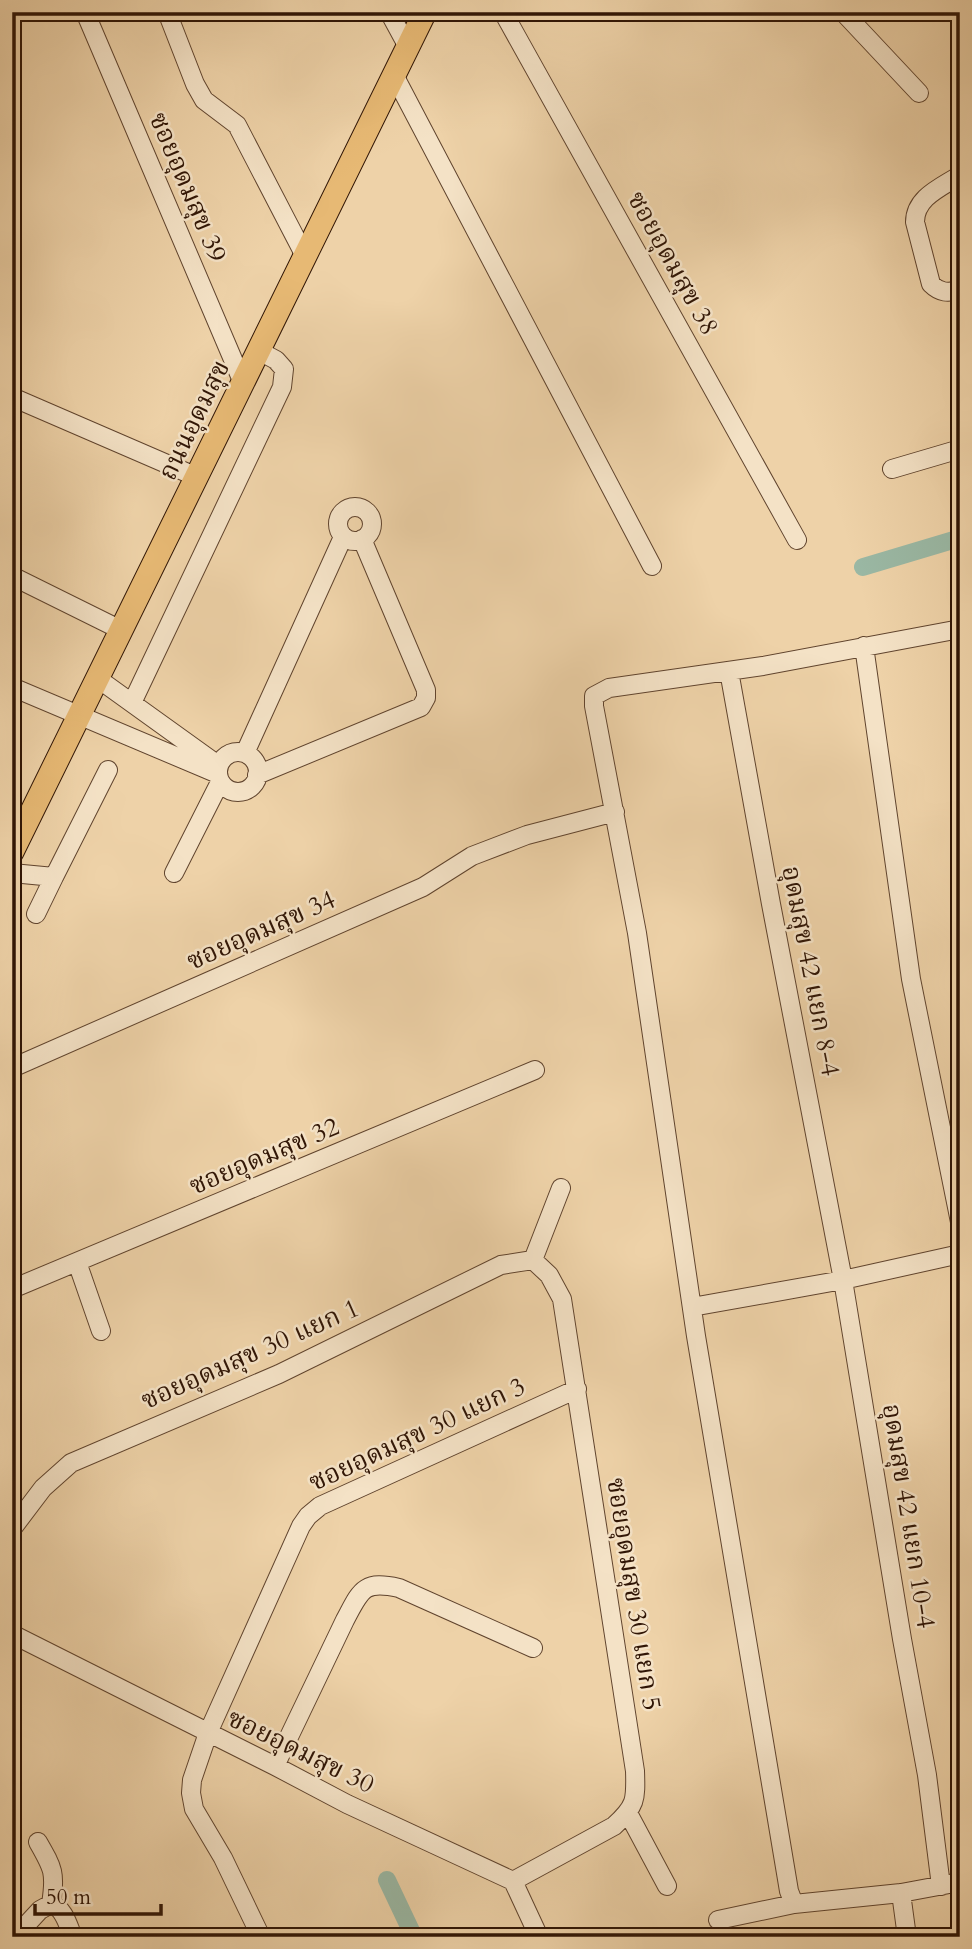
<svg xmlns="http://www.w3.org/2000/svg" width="972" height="1949" viewBox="0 0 972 1949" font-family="Cardo,'Noto Serif Thai',serif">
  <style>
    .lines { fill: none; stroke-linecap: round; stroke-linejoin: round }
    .canal { stroke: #9ab8a4; stroke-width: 18 }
    .minor-casing { stroke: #60442e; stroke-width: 20 }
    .major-casing { stroke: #301505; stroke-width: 25 }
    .minor { stroke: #f4e2c6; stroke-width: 18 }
    .major { stroke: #e7b974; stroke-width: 23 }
    .labels { text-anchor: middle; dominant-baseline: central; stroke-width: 5; stroke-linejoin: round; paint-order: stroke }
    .street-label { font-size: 26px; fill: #301505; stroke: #f4e2c6 }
  </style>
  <rect width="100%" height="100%" fill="#eed2a8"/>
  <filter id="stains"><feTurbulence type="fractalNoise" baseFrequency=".00286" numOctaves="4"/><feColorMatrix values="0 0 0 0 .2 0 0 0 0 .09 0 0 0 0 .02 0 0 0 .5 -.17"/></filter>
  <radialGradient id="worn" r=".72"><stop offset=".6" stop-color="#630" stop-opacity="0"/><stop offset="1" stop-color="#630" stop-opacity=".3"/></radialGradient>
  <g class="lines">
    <path class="canal" d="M 863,567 L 960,538
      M 387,1880 L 414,1937"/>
    <g class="minor-casing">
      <path id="minor" d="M 85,12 L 243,383
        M 167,12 L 195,84 L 204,100 L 237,125 L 305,256
        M 389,12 L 408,47
        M 503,12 L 797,540
        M 843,12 L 919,93
        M 394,75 L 652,566
        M 960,175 C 942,187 915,197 915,222 L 931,284 C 940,293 948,293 960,290
        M 12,397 L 197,477
        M 892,469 L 960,449
        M338 524a17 17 0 1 1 34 0a17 17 0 1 1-34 0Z
        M 12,576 L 121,630
        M 960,629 L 763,666 L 609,688 L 594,696 L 594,706 L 637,933 L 696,1336 L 789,1891 L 794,1904 L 901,1893 L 960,1882
        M 864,646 L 911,979 L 960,1222
        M 729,671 L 771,904 L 843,1280 L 902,1639 L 927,1775 L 941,1886
        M 97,678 L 218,765
        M 12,687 L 218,774
        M 132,703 L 282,387 L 284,369 L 276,360 L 259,351
        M218 772a20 20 0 1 1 40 0a20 20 0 1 1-40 0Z
        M 245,753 L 343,537
        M 257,775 L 421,707 L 426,698 L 426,690 L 362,539
        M 12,873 L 54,877 L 108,770
        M 174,873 L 220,782
        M 36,914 L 54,877
        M 12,1068 L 423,887 L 472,856 L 527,835 L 615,812
        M 533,1260 L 561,1188
        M 77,1262 L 101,1331
        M 12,1289 L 535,1070
        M 692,1307 L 843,1280 L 960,1254
        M 12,1529 L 43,1488 L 71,1463 L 279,1374 L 501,1265 L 533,1260
        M 12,1634 L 275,1766 L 347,1804 L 513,1881 L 539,1937
        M 275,1766 L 345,1620 C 361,1590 363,1580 399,1588 L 533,1648
        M 628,1813 L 667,1886
        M 38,1842 C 53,1868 56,1873 51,1904
        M 513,1881 L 614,1826 C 636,1806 636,1800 635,1771 L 562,1299 L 549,1275 L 533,1260
        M 901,1893 L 907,1937
        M 718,1920 L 794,1904
        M 15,1937 L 40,1910 L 51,1904 C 64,1908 68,1925 73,1937
        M 261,1937 L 223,1858 L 194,1809 L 191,1793 L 192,1780 L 208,1733 L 301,1526 L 308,1516 L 320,1506 L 577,1389"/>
    </g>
    <g class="major-casing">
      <path id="major" d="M 12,852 L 425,12"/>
    </g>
    <use href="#minor" class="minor"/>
    <use href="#major" class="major"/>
  </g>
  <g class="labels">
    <g class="street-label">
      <text transform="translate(188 187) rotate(67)">ซอยอุดมสุข 39</text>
      <text transform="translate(673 263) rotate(61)">ซอยอุดมสุข 38</text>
      <text transform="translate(194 420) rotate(-64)">ถนนอุดมสุข</text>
      <text transform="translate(261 930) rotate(-24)">ซอยอุดมสุข 34</text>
      <text transform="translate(811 971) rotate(79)">อุดมสุข 42 แยก 8-4</text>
      <text transform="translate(264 1156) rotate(-23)">ซอยอุดมสุข 32</text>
      <text transform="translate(250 1354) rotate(-24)">ซอยอุดมสุข 30 แยก 1</text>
      <text transform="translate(417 1434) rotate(-25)">ซอยอุดมสุข 30 แยก 3</text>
      <text transform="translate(909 1516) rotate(81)">อุดมสุข 42 แยก 10-4</text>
      <text transform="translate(634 1594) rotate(81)">ซอยอุดมสุข 30 แยก 5</text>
      <text transform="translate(301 1751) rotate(26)">ซอยอุดมสุข 30</text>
    </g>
  </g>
  <rect width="972" height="1949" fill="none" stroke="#eed2a8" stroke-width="42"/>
  <rect x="14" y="14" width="944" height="1921" fill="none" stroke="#301505" stroke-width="3.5"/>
  <rect x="21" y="21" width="930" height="1907" fill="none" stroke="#301505" stroke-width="2"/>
  <path d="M35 1904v10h126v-10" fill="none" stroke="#301505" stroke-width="3.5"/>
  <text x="46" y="1904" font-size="21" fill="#301505" stroke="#f4e2c6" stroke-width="5" paint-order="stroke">50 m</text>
  <rect width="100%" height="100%" filter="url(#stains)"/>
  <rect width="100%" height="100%" fill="url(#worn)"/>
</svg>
